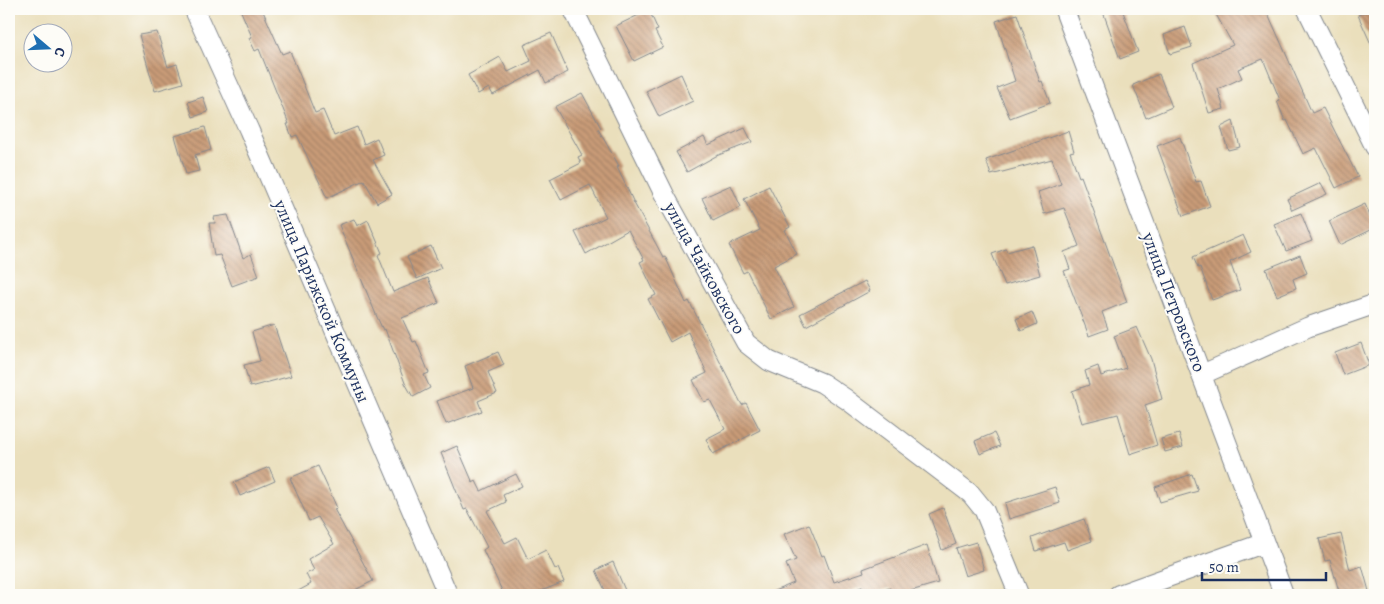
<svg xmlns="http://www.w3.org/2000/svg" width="1384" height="604" viewBox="0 0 1384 604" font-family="Alegreya,serif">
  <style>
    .building { fill: url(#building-back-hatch) }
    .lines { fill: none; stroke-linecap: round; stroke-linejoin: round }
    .minor-casing { stroke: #82878d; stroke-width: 21 }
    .minor { stroke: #fff; stroke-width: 19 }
    .labels { text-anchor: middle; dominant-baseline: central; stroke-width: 4; stroke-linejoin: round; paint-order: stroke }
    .street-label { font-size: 18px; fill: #1b2f5e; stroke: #fdfcf7 }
  </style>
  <defs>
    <pattern id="building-back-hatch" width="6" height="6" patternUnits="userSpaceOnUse" patternTransform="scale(1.25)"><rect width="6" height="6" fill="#c99b77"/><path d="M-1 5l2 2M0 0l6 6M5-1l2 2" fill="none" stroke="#a27f65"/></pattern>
  </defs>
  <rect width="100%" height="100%" fill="#fdfcf7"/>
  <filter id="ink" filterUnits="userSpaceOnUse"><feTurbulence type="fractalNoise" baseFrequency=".02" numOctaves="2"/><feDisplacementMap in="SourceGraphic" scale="10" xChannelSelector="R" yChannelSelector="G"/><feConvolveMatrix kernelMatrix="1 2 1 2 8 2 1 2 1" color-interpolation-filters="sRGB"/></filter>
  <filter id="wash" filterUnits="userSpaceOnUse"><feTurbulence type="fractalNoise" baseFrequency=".0096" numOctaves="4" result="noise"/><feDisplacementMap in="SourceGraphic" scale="20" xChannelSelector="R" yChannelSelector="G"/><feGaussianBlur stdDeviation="1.12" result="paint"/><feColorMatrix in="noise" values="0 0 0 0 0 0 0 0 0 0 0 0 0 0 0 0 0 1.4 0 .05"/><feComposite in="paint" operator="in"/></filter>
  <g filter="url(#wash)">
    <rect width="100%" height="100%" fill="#eadfbc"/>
    <g id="blocks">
      <path class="building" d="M 240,9 L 262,9 L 282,54 L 290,51 L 315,113 L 323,110 L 334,136 L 357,127 L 364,144 L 377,138 L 384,155 L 373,160 L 392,194 L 377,203 L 364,180 L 327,198 L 297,135 L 292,137 L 287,124 L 289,124 L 259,49 L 255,51 L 249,38 L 252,37 Z
        M 1102,9 L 1122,9 L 1138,52 L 1120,59 Z
        M 1213,9 L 1266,9 L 1312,113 L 1323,108 L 1358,177 L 1336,188 L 1316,148 L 1303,154 L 1287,120 L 1285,121 L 1277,101 L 1280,100 L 1263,59 L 1238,69 L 1242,78 L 1218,89 L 1224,109 L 1209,113 L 1193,63 L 1233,45 Z
        M 1371,9 L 1375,9 L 1375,53 L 1358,15 Z
        M 649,10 L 658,30 L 655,31 L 663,47 L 634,61 L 616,26 Z
        M 1017,14 L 1040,82 L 1042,81 L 1050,103 L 1010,118 L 997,88 L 1015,81 L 996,21 Z
        M 1185,27 L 1192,47 L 1170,54 L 1164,35 Z
        M 157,32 L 168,67 L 177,64 L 183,83 L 155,91 L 139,35 Z
        M 551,33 L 568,72 L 546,83 L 540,70 L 493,95 L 489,88 L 478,94 L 468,75 L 500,57 L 508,72 L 531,61 L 524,45 Z
        M 681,74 L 693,101 L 659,117 L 646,91 Z
        M 1159,74 L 1172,107 L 1146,118 L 1133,85 Z
        M 582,93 L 601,128 L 598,129 L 619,166 L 617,167 L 634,203 L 663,257 L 665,256 L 686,303 L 689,301 L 742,405 L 746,403 L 760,430 L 713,454 L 706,439 L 725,429 L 710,400 L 704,402 L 693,380 L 707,373 L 688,332 L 670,342 L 648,299 L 656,295 L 640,262 L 644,260 L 628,230 L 586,254 L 575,232 L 606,217 L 590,185 L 561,200 L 550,179 L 581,163 L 578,157 L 582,155 L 555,107 Z
        M 203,97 L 208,112 L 193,117 L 188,102 Z
        M 1233,121 L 1240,147 L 1228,150 L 1221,127 Z
        M 205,127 L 211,150 L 195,155 L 199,171 L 186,174 L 175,136 Z
        M 745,128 L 752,142 L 716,156 L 687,172 L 676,152 L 704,137 L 708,145 Z
        M 1068,131 L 1074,151 L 1070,152 L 1079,177 L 1081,176 L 1127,302 L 1102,312 L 1108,329 L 1089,336 L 1064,271 L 1070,269 L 1064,252 L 1079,246 L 1064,208 L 1044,214 L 1038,192 L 1061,184 L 1052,159 L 991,175 L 986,160 Z
        M 1180,137 L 1196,182 L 1201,181 L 1210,206 L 1183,216 L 1157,146 Z
        M 1321,183 L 1327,194 L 1292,210 L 1287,199 Z
        M 731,185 L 741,207 L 713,221 L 702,198 Z
        M 769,186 L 790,227 L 785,230 L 797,254 L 774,266 L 794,307 L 771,319 L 747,271 L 743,273 L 729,245 L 760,230 L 744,199 Z
        M 1365,204 L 1375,228 L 1340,245 L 1329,221 Z
        M 1301,213 L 1312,241 L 1286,251 L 1274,224 Z
        M 228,215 L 243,258 L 251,254 L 259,276 L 232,286 L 220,255 L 214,256 L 209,223 L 215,223 L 214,217 Z
        M 354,219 L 357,226 L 368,220 L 382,253 L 378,255 L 393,292 L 428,278 L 439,303 L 402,318 L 413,342 L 416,341 L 429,373 L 424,375 L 430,388 L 413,397 L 405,383 L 385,329 L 383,330 L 377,317 L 339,225 Z
        M 1243,235 L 1251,252 L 1230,262 L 1240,290 L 1212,300 L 1200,267 L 1198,268 L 1193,257 Z
        M 1032,245 L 1040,275 L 1005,285 L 992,254 L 1006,249 L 1007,252 Z
        M 431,246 L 441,268 L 417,279 L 407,257 Z
        M 1300,255 L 1307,273 L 1293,279 L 1296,288 L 1277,296 L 1266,269 Z
        M 865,281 L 870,291 L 806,326 L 800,314 Z
        M 1032,312 L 1037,324 L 1021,331 L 1016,319 Z
        M 274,325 L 291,376 L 250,387 L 244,365 L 260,361 L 252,332 Z
        M 1137,327 L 1151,359 L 1162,399 L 1145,405 L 1157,445 L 1130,454 L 1118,414 L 1082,423 L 1072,391 L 1089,385 L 1085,371 L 1098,366 L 1101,376 L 1126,368 L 1114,336 Z
        M 1361,343 L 1369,365 L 1343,375 L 1335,353 Z
        M 498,352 L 504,365 L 488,372 L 497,393 L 478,401 L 482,411 L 446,424 L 437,401 L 473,388 L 465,366 Z
        M 994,433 L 1000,446 L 980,454 L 975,441 Z
        M 1179,434 L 1183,447 L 1165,452 L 1161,439 Z
        M 457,446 L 473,483 L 476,481 L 481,491 L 516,474 L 522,486 L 503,495 L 506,502 L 487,511 L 505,543 L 517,537 L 528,559 L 546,550 L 555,569 L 558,568 L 564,582 L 531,595 L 504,595 L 483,550 L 487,547 L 467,509 L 464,510 L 441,453 Z
        M 318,466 L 337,508 L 334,509 L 373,581 L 345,595 L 291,595 L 311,584 L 306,574 L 314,570 L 308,559 L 334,544 L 318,517 L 309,521 L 290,478 Z
        M 269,467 L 275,481 L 240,496 L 234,482 Z
        M 1192,474 L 1198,491 L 1160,502 L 1155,487 Z
        M 1055,487 L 1060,503 L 1009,519 L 1005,503 Z
        M 943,508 L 956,544 L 942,550 L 929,514 Z
        M 1084,519 L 1092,541 L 1067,550 L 1064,542 L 1036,551 L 1032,538 Z
        M 809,524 L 822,556 L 824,555 L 834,582 L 864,572 L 863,569 L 927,545 L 938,583 L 897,595 L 893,595 L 890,588 L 865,595 L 862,587 L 839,595 L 764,595 L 794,583 L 786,564 L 796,560 L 784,534 Z
        M 1341,534 L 1350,570 L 1362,566 L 1369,591 L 1353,595 L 1340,595 L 1330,560 L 1325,561 L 1319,539 Z
        M 976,542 L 984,570 L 965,576 L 956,548 Z
        M 613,562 L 627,595 L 607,595 L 596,570 Z"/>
    </g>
  </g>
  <g filter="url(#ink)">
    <use href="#blocks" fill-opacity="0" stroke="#82878d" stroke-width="1"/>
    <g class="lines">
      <g class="minor-casing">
        <path id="minor" d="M 194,9 L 249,130 L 448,595
          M 573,9 L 665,196 L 746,343 L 769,361 L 822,383 L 846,399 L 971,494 L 984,510 L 1019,595
          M 1064,9 L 1284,595
          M 1307,9 L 1375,147
          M 1201,375 L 1308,327 L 1375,304
          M 1118,595 L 1264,543"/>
      </g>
      <use href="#minor" class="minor"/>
    </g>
  </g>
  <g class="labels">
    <g class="street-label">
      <text transform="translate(705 268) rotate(61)">улица Чайковского</text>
      <text transform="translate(322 301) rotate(67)">улица Парижской Коммуны</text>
      <text transform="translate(1174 302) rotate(69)">улица Петровского</text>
    </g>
  </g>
  <rect width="1384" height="604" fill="none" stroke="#fdfcf7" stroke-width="30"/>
  <g transform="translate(48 48) rotate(109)"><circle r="24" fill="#fdfcf7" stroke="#a3aaba"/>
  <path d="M0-4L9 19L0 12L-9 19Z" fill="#1f6fb2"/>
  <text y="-8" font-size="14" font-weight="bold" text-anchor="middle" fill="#1b2f5e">С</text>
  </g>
  <path d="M1202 572v8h124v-8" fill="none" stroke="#1b2f5e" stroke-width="2.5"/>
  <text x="1209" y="572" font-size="15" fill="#1b2f5e" stroke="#fdfcf7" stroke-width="4" paint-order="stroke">50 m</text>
</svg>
